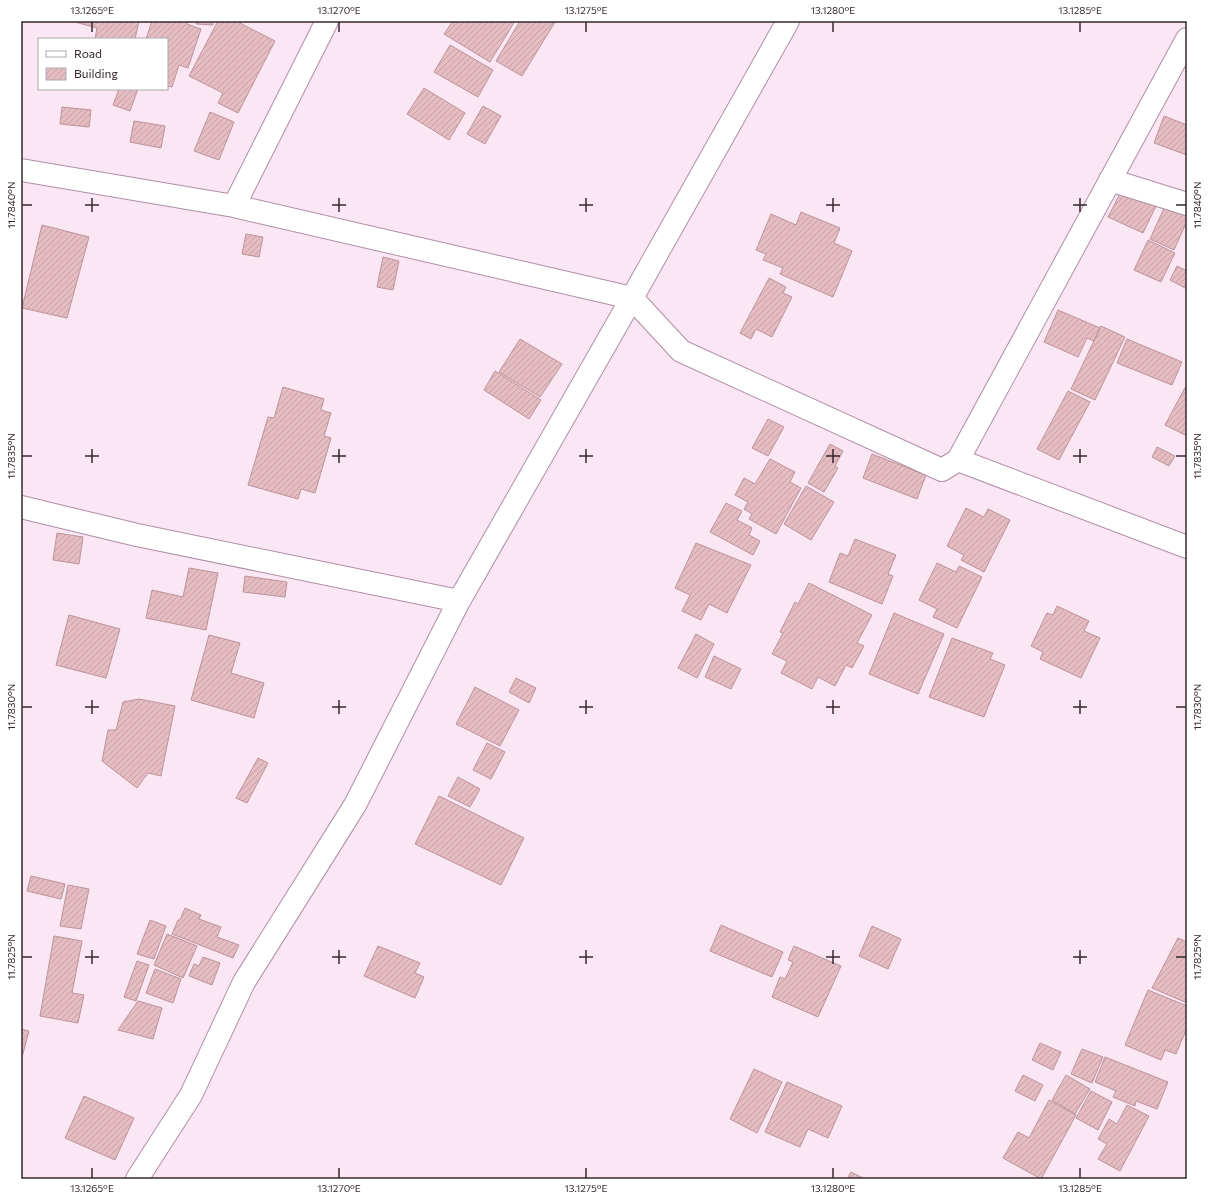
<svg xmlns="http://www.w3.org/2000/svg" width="1208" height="1200" viewBox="0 0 1208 1200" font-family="Commissioner,sans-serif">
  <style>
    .building { fill: url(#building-hatch); stroke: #bb939a }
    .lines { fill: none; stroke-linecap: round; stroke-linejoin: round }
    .street-casing { stroke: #af8fa4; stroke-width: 24 }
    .street { stroke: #fff; stroke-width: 22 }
    .ticks { fill: none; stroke: #34272f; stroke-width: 1.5 }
    .neatline { fill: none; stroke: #34272f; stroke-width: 1.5 }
    .ticks-label { font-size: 10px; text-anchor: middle; fill: #34272f }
  </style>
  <defs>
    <pattern id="building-hatch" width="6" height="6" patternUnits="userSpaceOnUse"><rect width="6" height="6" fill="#e6bcc3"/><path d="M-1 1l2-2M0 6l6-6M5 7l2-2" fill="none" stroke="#c6a2a8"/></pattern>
  </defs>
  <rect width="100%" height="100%" fill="#fbe6f3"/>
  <path class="building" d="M 75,21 L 139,21 L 135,39 L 95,39 L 97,28 L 75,22 Z
    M 152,21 L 189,21 L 187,24 L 201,29 L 188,68 L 179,65 L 172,87 L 167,86 L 167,39 L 146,39 Z
    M 196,21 L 213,21 L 213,25 L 196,24 Z
    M 218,21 L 236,21 L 275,41 L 238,113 L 218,103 L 223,93 L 189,76 Z
    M 453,21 L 515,21 L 490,62 L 444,34 Z
    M 520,21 L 555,22 L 522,76 L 496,61 Z
    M 450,45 L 493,70 L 478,97 L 434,72 Z
    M 424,88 L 465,113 L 449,140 L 407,114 Z
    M 119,89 L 138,89 L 130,111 L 113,105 Z
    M 483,106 L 501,116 L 485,144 L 467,134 Z
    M 62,107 L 91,110 L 89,127 L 60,124 Z
    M 210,112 L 234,122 L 219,160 L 194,151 Z
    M 1164,116 L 1187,125 L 1187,155 L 1154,143 Z
    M 134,121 L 165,126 L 161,148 L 130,142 Z
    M 1124,186 L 1158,202 L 1143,233 L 1108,217 Z
    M 1165,206 L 1187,215 L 1187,221 L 1174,250 L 1150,239 Z
    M 801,212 L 840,228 L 834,243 L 852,251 L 833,297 L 780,274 L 783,268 L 763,260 L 766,254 L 756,250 L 771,214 L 796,225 Z
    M 42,225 L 89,237 L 67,318 L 22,308 Z
    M 246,234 L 263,237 L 259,257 L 242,254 Z
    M 1148,240 L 1175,253 L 1161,282 L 1134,270 Z
    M 383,257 L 399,261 L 393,290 L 377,287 Z
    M 1177,266 L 1187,271 L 1187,289 L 1170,280 Z
    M 769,278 L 786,287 L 783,293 L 792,297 L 772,337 L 756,329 L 751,339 L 740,333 Z
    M 1058,310 L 1100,328 L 1094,341 L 1087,338 L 1078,357 L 1044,342 Z
    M 1101,326 L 1125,337 L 1095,400 L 1071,389 Z
    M 520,339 L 562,364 L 540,397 L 499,372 Z
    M 1127,339 L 1182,362 L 1172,385 L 1117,363 Z
    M 495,371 L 541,400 L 529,419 L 484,390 Z
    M 1187,384 L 1187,432 L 1185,435 L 1165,425 Z
    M 283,387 L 324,399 L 321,410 L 331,413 L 324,436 L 331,438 L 315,493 L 301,489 L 298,499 L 248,485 L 268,417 L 274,418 Z
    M 1068,391 L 1090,402 L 1059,460 L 1037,449 Z
    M 768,419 L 784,427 L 768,456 L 752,448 Z
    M 830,444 L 843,451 L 835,466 L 838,468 L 824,492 L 808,483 Z
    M 1157,447 L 1175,456 L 1169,466 L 1152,457 Z
    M 872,454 L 926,475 L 917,499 L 863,478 Z
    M 770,459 L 795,472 L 790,482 L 801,488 L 776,534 L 749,519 L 752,514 L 744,509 L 748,502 L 735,495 L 744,478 L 755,484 Z
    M 806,486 L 834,502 L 811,540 L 784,524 Z
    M 726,503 L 742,511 L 737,520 L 752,528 L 749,535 L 760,541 L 753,555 L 710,532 Z
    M 966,508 L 984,517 L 988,509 L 1010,520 L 984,572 L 961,560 L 964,555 L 947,546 Z
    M 57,533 L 83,537 L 79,564 L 53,560 Z
    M 855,539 L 896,555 L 888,574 L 893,576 L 882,604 L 829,582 L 840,553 L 848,556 Z
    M 696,543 L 751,565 L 727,613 L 709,604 L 701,620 L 682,611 L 690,595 L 675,588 Z
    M 937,563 L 956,572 L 959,566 L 982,577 L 957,628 L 933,617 L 937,609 L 919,600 Z
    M 189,568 L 218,573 L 206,630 L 146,618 L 152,590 L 183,597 Z
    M 245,576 L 287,582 L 285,597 L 243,592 Z
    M 809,583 L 872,615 L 857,643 L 864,646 L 852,668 L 846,665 L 835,686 L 818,677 L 812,689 L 781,673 L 787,661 L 772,654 L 783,633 L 780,632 L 795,602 L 798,604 Z
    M 1057,606 L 1089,621 L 1084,631 L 1100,638 L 1081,678 L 1040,659 L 1043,652 L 1031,646 L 1047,613 L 1053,615 Z
    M 894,613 L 944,634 L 918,694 L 869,674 Z
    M 69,615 L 120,629 L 106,678 L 56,665 Z
    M 696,634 L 714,644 L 697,678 L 678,668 Z
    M 209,635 L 240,643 L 231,673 L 264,683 L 254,718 L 191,700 Z
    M 952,638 L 993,653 L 990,659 L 1005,665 L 984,717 L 929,697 Z
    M 714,656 L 741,669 L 731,689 L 705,677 Z
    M 516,678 L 536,688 L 529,703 L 509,692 Z
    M 475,687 L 519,710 L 500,746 L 456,724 Z
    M 139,699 L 175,706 L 161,776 L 148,773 L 137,788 L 102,761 L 108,730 L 116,730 L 123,702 Z
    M 487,743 L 505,752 L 491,779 L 473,770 Z
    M 258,758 L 268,763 L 247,803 L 236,798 Z
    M 458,777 L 480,789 L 470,807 L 448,796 Z
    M 439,796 L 524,838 L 501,885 L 415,844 Z
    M 31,876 L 65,884 L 61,899 L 27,891 Z
    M 68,885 L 89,889 L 81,929 L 60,926 Z
    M 185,908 L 201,915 L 199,919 L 221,927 L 217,937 L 239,945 L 233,958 L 172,934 L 178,920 L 180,920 Z
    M 150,920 L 166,926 L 154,959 L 137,954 Z
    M 721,925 L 783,952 L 772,977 L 710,951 Z
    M 872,926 L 901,939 L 888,969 L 859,956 Z
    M 167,934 L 197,946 L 183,978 L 154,965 Z
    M 54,936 L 82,941 L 72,993 L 84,995 L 78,1023 L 40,1016 Z
    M 1178,938 L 1187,942 L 1187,1003 L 1152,988 Z
    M 378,946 L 420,963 L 415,973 L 424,977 L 415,998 L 364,976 Z
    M 794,946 L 841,966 L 818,1017 L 772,997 L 780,977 L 785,979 L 793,962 L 788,960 Z
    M 203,957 L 220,963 L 212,985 L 189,976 L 194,964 L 199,966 Z
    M 137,961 L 149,965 L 136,1001 L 124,997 Z
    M 155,969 L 181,979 L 173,1003 L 146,993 Z
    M 1148,990 L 1187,1006 L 1187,1028 L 1176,1054 L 1165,1050 L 1161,1060 L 1125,1045 Z
    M 138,1001 L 162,1008 L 153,1039 L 118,1030 Z
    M 21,1029 L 29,1031 L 21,1061 Z
    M 1040,1043 L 1061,1052 L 1053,1070 L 1032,1060 Z
    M 1082,1049 L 1103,1057 L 1092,1083 L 1071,1074 Z
    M 1105,1057 L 1168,1082 L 1157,1109 L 1136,1101 L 1135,1106 L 1113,1097 L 1116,1091 L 1095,1082 Z
    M 754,1069 L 782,1082 L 757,1133 L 730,1119 Z
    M 1023,1075 L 1043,1085 L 1035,1101 L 1015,1091 Z
    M 1066,1075 L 1090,1089 L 1075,1114 L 1052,1100 Z
    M 787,1082 L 842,1106 L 828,1138 L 808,1129 L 800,1147 L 765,1132 Z
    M 1091,1091 L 1112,1102 L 1098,1130 L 1076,1118 Z
    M 84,1096 L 134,1118 L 115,1160 L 65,1138 Z
    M 1049,1100 L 1076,1115 L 1041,1179 L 1003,1158 L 1018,1132 L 1029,1138 Z
    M 1127,1105 L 1149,1116 L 1120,1171 L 1098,1159 L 1107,1144 L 1098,1139 L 1109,1119 L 1117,1124 Z
    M 851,1172 L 865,1179 L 847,1179 Z"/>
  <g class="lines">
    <g class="street-casing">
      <path id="street" d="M 21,170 L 234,206 L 632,298 L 681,351 L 942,470 L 958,460 L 1187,39
        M 1110,180 L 1187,204
        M 234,206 L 327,21
        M 958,460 L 1187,547
        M 21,507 L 137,535 L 459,601
        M 137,1179 L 191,1095 L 244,982 L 355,805 L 459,601 L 632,298 L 788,21"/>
    </g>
    <use href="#street" class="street"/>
  </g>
  <path class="ticks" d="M 92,22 L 92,32M 339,22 L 339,32M 586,22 L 586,32M 833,22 L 833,32M 1080,22 L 1080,32M 92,198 L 92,212M 339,198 L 339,212M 586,198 L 586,212M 833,198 L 833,212M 1080,198 L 1080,212M 22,205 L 32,205M 85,205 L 99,205M 332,205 L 346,205M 579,205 L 593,205M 826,205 L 840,205M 1073,205 L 1087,205M 1176,205 L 1186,205M 92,449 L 92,463M 339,449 L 339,463M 586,449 L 586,463M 833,449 L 833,463M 1080,449 L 1080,463M 22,456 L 32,456M 85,456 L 99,456M 332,456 L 346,456M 579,456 L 593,456M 826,456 L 840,456M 1073,456 L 1087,456M 1176,456 L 1186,456M 92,700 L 92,714M 339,700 L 339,714M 586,700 L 586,714M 833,700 L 833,714M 1080,700 L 1080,714M 22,707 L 32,707M 85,707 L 99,707M 332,707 L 346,707M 579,707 L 593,707M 826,707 L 840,707M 1073,707 L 1087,707M 1176,707 L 1186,707M 92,950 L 92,964M 339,950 L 339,964M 586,950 L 586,964M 833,950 L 833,964M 1080,950 L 1080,964M 22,957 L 32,957M 85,957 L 99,957M 332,957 L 346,957M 579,957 L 593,957M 826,957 L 840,957M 1073,957 L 1087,957M 1176,957 L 1186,957M 92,1168 L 92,1178M 339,1168 L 339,1178M 586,1168 L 586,1178M 833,1168 L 833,1178M 1080,1168 L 1080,1178"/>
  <rect width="1208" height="1200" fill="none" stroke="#ffffff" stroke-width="44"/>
  <rect x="38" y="38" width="130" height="52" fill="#ffffff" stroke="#aea9ac"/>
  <rect x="46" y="51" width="20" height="6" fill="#ffffff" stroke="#aea9ac"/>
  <text x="74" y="58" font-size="12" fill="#34272f">Road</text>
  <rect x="46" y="68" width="20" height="12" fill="url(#building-hatch)" stroke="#aea9ac"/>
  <text x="74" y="78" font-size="12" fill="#34272f">Building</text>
  <rect x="22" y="22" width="1164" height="1156" class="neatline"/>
  <g class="ticks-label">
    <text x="92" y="14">13.1265°E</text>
    <text x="339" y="14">13.1270°E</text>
    <text x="586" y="14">13.1275°E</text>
    <text x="833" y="14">13.1280°E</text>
    <text x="1080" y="14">13.1285°E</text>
    <text transform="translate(11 205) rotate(-90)" y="4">11.7840°N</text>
    <text transform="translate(1197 205) rotate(-90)" y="4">11.7840°N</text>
    <text transform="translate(11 456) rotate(-90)" y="4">11.7835°N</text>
    <text transform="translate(1197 456) rotate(-90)" y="4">11.7835°N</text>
    <text transform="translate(11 707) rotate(-90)" y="4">11.7830°N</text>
    <text transform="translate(1197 707) rotate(-90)" y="4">11.7830°N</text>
    <text transform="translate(11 957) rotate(-90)" y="4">11.7825°N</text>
    <text transform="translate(1197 957) rotate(-90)" y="4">11.7825°N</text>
    <text x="92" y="1192">13.1265°E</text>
    <text x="339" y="1192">13.1270°E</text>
    <text x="586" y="1192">13.1275°E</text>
    <text x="833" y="1192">13.1280°E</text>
    <text x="1080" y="1192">13.1285°E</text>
  </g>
</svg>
